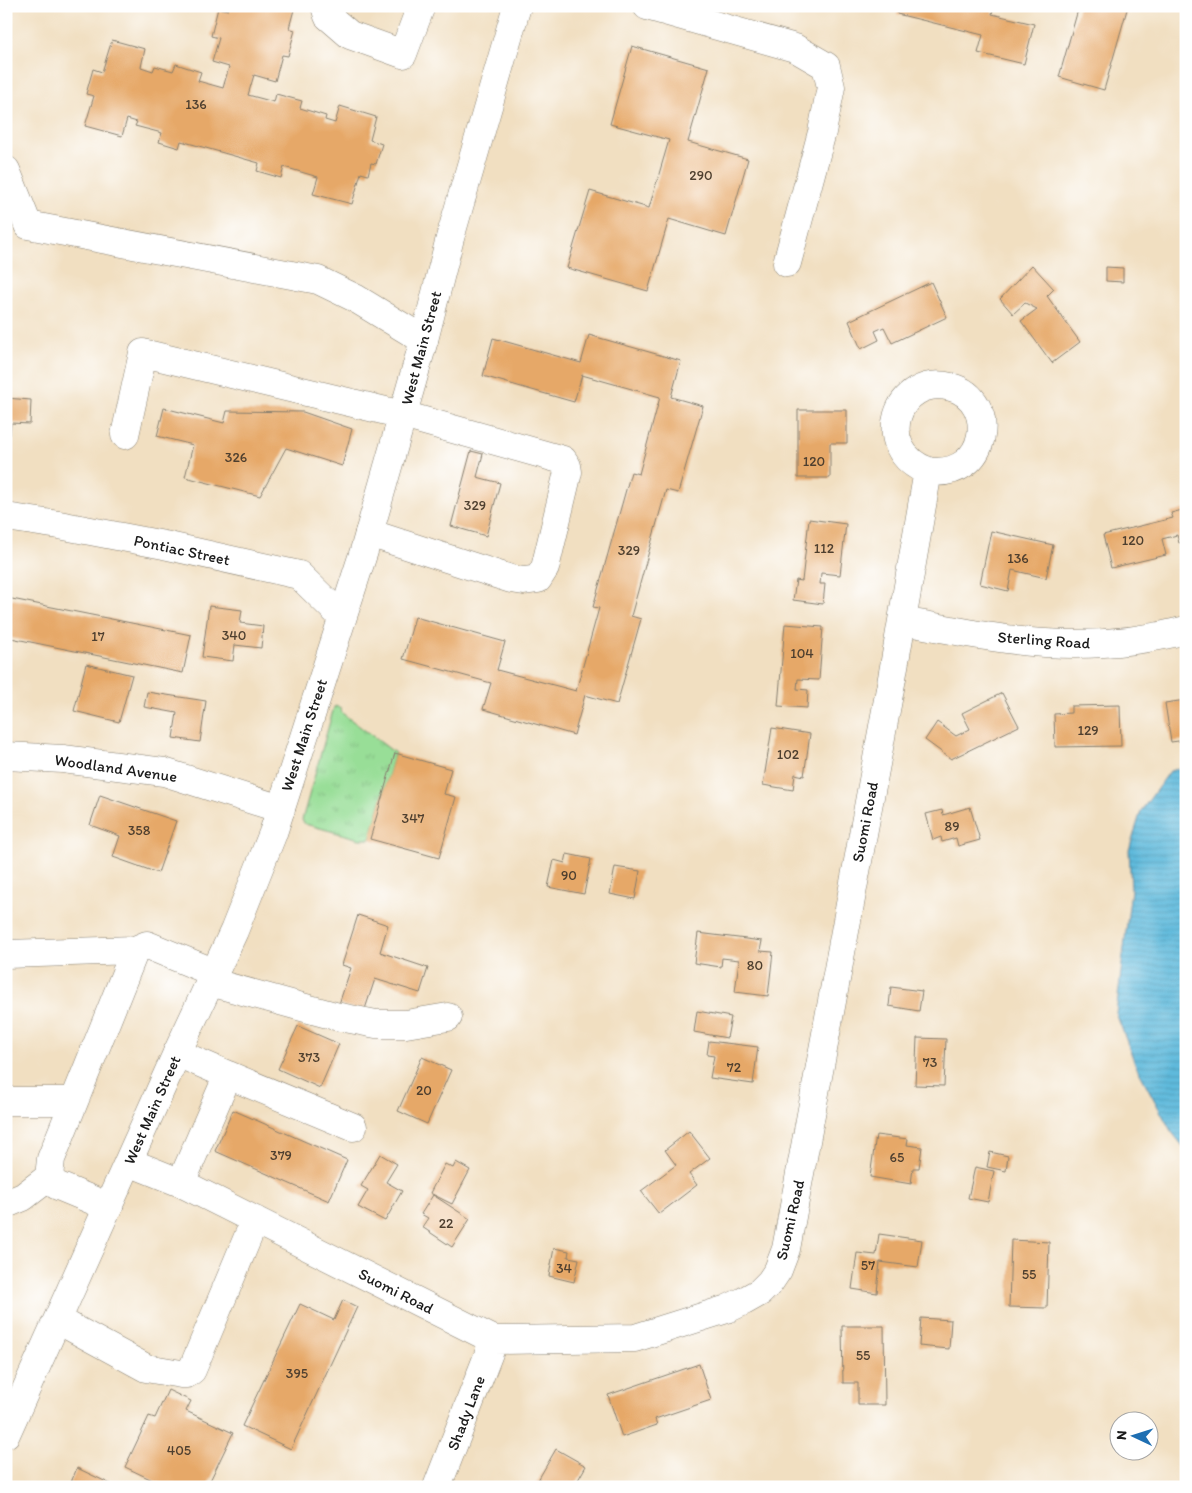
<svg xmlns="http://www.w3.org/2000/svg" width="1192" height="1493" viewBox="0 0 1192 1493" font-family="Itim,sans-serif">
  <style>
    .grass { fill: url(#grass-tufts); stroke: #5a7d5a }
    .water { fill: url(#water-rules); stroke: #3d6b7c }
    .building { fill: #e6a868 }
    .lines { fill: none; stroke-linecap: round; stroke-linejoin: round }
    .minor-casing { stroke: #867e6e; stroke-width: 29 }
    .major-casing { stroke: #867e6e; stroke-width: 29 }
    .minor { stroke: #fff; stroke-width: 28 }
    .major { stroke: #fff; stroke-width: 28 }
    .labels { text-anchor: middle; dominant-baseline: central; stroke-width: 4; stroke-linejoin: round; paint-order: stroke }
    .number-label { font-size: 14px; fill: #4e3f2f }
    .street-label { font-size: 16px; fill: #1c1c1c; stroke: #fff }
  </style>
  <defs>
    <pattern id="grass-tufts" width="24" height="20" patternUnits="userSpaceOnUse" patternTransform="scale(1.25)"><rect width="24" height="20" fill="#98de97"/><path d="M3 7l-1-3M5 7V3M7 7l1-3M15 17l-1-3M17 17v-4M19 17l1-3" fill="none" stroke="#82be82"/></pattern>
    <pattern id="water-rules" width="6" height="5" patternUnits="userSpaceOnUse" patternTransform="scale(1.25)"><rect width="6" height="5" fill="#5ebadc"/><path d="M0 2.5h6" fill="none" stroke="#519fbc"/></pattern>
  </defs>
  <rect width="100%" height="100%" fill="#fff"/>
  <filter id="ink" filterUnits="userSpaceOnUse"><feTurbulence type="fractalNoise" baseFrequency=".02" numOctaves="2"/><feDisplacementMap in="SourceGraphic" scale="10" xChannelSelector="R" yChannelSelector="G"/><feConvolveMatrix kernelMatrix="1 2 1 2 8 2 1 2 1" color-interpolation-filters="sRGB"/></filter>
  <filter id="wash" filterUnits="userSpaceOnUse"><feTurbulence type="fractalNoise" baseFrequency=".0096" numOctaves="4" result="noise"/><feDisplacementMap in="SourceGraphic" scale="20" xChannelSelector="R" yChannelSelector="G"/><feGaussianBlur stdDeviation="1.12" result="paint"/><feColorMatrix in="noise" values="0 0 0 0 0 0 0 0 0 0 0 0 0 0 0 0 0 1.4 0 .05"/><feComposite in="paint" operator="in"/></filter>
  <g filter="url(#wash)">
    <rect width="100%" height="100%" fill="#f1dfc1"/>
    <path class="grass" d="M 336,706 L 341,708 L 342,713 L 395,753 L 370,839 L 360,839 L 305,824 L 302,820 L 334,707 Z"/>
    <path class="water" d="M 1186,766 L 1186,1150 L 1171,1131 L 1136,1066 L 1116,1013 L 1131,890 L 1129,850 L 1141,811 L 1170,771 Z"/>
    <g id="blocks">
      <path class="building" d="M 229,6 L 295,6 L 289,28 L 295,30 L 288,56 L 282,55 L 275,81 L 254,75 L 248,95 L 274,102 L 276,94 L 302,101 L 300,108 L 326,116 L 325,120 L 335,123 L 340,106 L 376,117 L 370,140 L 382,144 L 376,164 L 371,163 L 368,175 L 361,173 L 352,204 L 313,194 L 318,177 L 284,167 L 281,178 L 257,171 L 259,163 L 181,141 L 179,148 L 159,142 L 162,133 L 135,126 L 137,122 L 127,119 L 122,136 L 85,126 L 94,96 L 86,94 L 93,69 L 102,72 L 112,40 L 145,49 L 141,67 L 153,71 L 155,66 L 173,71 L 176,64 L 201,72 L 198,81 L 223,88 L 229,67 L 212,62 L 219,38 L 211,36 L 218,8 L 228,10 Z
        M 899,6 L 994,6 L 992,14 L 1034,24 L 1024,64 L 978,53 L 983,35 L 897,14 Z
        M 1079,6 L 1128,6 L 1104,90 L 1059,77 Z
        M 632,46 L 709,68 L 688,142 L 748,159 L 726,236 L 669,219 L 648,291 L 567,268 L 590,191 L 649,208 L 669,140 L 610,124 Z
        M 1032,265 L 1054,289 L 1047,296 L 1080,342 L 1052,363 L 1021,321 L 1037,309 L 1025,303 L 1013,314 L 1000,299 Z
        M 1106,267 L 1123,268 L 1123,282 L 1106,281 Z
        M 931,282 L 947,317 L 892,343 L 884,327 L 875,331 L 879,340 L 861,349 L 849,321 Z
        M 589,335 L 681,361 L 671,397 L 703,406 L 678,493 L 666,490 L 631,616 L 641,619 L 617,704 L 585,695 L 574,735 L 483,709 L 491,683 L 403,659 L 415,617 L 505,642 L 497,670 L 576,691 L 599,608 L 593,607 L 631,472 L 639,474 L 660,397 L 582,375 L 574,402 L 483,376 L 493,338 L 581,363 Z
        M 6,398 L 31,400 L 30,424 L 11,423 L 10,435 L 6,435 Z
        M 164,408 L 224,423 L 227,411 L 303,412 L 352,429 L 342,466 L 286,448 L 260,496 L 185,477 L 193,445 L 157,436 Z
        M 798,410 L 847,410 L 847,443 L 830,443 L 830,478 L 798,478 Z
        M 471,451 L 483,454 L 477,477 L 500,483 L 486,536 L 451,526 Z
        M 1186,509 L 1186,541 L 1179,543 L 1177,535 L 1162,539 L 1166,555 L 1111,568 L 1103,535 L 1173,518 L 1171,513 Z
        M 809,519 L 846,524 L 840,575 L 821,573 L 820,584 L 825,584 L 823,604 L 793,600 L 796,580 L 802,581 Z
        M 991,531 L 1053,545 L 1046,578 L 1012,570 L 1008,591 L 980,584 Z
        M 7,598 L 191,635 L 183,673 L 6,637 Z
        M 209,606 L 242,610 L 240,623 L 263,626 L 261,648 L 235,645 L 233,661 L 202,657 Z
        M 785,624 L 823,627 L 819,680 L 798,679 L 797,689 L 808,690 L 807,708 L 778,706 Z
        M 86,664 L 132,675 L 119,722 L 74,711 Z
        M 147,692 L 206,701 L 200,742 L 173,738 L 177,713 L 144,707 Z
        M 1002,693 L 1019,726 L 951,759 L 925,740 L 937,722 L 956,736 L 970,729 L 962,713 Z
        M 1186,700 L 1186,740 L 1171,742 L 1165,703 Z
        M 1120,705 L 1121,746 L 1055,747 L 1054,714 L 1071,713 L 1071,706 Z
        M 772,728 L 810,734 L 804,776 L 795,774 L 793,790 L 763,785 Z
        M 395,753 L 451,769 L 444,794 L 456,797 L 439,858 L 370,839 Z
        M 100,795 L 176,821 L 158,873 L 113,857 L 120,836 L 90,825 Z
        M 970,807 L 980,840 L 958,846 L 956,838 L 942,842 L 941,837 L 933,840 L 926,814 L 942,810 L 943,815 Z
        M 567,854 L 591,859 L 584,894 L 548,887 L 554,860 L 565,863 Z
        M 615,867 L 640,871 L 635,899 L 610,894 Z
        M 358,915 L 388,925 L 380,952 L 428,968 L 420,993 L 375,979 L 364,1012 L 339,1004 L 351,968 L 342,965 Z
        M 698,933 L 762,941 L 760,951 L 773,952 L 768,996 L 735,992 L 739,960 L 722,958 L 721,967 L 694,963 Z
        M 891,987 L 922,991 L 919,1011 L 889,1006 Z
        M 697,1011 L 731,1017 L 727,1038 L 694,1032 Z
        M 298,1026 L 339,1044 L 320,1088 L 278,1069 Z
        M 917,1038 L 946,1039 L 944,1086 L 915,1085 Z
        M 709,1041 L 758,1047 L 753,1084 L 710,1078 L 714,1056 L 707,1055 Z
        M 422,1057 L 451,1070 L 427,1124 L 398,1111 Z
        M 233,1110 L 347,1160 L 329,1201 L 215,1151 Z
        M 689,1131 L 710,1158 L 689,1174 L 697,1185 L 659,1214 L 641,1191 L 676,1165 L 665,1150 Z
        M 876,1135 L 908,1139 L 907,1145 L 922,1147 L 919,1168 L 913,1168 L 911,1184 L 870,1177 Z
        M 990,1152 L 1008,1156 L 1006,1171 L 987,1167 Z
        M 380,1154 L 397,1164 L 386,1182 L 402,1191 L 385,1221 L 358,1207 L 368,1190 L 361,1186 Z
        M 456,1162 L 470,1170 L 452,1204 L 430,1193 L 445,1164 L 453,1168 Z
        M 975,1167 L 994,1171 L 988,1202 L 968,1198 Z
        M 433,1195 L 470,1219 L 452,1247 L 422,1227 L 428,1218 L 421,1214 Z
        M 879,1234 L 922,1240 L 918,1267 L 880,1262 L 877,1293 L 852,1289 L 857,1253 L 876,1255 Z
        M 1011,1240 L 1049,1242 L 1047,1308 L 1009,1307 Z
        M 554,1248 L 569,1251 L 568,1257 L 579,1259 L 574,1282 L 549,1276 Z
        M 343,1300 L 357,1307 L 291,1449 L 242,1426 L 300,1304 L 334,1320 Z
        M 921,1318 L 951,1320 L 949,1349 L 919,1346 Z
        M 842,1326 L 884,1326 L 885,1405 L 858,1405 L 858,1383 L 843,1383 Z
        M 699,1364 L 711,1400 L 655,1419 L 657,1425 L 622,1437 L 608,1395 Z
        M 168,1390 L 191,1401 L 186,1411 L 233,1433 L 207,1487 L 167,1487 L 125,1467 L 149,1416 L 155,1418 Z
        M 556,1449 L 586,1466 L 574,1487 L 534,1487 Z
        M 77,1468 L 117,1487 L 69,1487 Z"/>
    </g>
  </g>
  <g filter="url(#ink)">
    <use href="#blocks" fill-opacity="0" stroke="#867e6e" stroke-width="1"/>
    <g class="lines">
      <g class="minor-casing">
        <path id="minor" d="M 325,6 L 328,16 L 350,35 L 403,54 L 421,6
          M 647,6 L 795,48 L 826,66 L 831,87 L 822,132 L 787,263
          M 6,170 L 28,225 L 318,280 L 355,298 L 424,340
          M 125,435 L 143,353 L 403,415 L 563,460 L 567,466 L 568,472 L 545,568 L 538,579 L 524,581 L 511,579 L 369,533
          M 6,517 L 59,525 L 164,545 L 299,575 L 342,617
          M 902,621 C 949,629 997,640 1045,643 C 1093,646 1140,642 1186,630
          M 6,756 L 63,759 L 164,772 L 281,809
          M 6,954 L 135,950
          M 210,982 L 335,1016 L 376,1024 L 406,1024 L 448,1017
          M 177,1053 L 228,1075 L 181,1183
          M 228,1075 L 353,1127
          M 6,1101 L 74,1101
          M 129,1162 L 181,1183 L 494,1340 L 635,1338 L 727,1309 L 744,1301 L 760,1292 L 770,1282 L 778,1270 L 786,1249 L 892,678 L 928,471 C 871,450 896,373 951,387 C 999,399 990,480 928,471
          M 49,1177 L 56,1185 L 109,1207
          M 6,1204 L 23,1197 L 49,1177 L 51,1159 L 135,950 L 147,945 L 215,973
          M 58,1320 L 146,1368 L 181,1374 L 187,1374 L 192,1370 L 255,1220
          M 437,1487 L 494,1340"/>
      </g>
      <g class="major-casing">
        <path id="major" d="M 6,1434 L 177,1053 L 234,931 L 273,833 L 364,551 L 424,340 L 450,238 L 517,6"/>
      </g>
      <use href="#minor" class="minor"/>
      <use href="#major" class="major"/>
    </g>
  </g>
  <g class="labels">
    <g class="number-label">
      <text x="196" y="104">136</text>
      <text x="701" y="175">290</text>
      <text x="236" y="457">326</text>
      <text x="814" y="461">120</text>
      <text x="475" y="505">329</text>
      <text x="1133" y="540">120</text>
      <text x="824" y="548">112</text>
      <text x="629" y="550">329</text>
      <text x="1018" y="558">136</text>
      <text x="234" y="635">340</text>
      <text x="98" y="636">17</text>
      <text x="802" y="653">104</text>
      <text x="1088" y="730">129</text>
      <text x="788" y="754">102</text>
      <text x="413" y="818">347</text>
      <text x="952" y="826">89</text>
      <text x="139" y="830">358</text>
      <text x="569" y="875">90</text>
      <text x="755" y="965">80</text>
      <text x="309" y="1057">373</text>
      <text x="930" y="1062">73</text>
      <text x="734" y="1067">72</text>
      <text x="424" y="1090">20</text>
      <text x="281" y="1155">379</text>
      <text x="897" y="1157">65</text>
      <text x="446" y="1223">22</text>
      <text x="868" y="1265">57</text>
      <text x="564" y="1268">34</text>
      <text x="1029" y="1274">55</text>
      <text x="863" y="1355">55</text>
      <text x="297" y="1373">395</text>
      <text x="179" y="1450">405</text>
    </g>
    <g class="street-label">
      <text transform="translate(421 348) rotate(-75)">West Main Street</text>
      <text transform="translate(182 550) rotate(12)">Pontiac Street</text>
      <text transform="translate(1044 640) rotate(4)">Sterling Road</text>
      <text transform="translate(304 735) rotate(-72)">West Main Street</text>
      <text transform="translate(116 768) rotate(8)">Woodland Avenue</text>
      <text transform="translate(865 822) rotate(-79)">Suomi Road</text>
      <text transform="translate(152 1110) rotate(-66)">West Main Street</text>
      <text transform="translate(790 1220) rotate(-77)">Suomi Road</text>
      <text transform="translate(396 1291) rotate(27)">Suomi Road</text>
      <text transform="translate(466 1413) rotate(-69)">Shady Lane</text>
    </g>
  </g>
  <rect width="1192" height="1493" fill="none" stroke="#fff" stroke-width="25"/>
  <g transform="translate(1134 1436) rotate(274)"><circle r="24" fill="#ffffff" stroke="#a4a4a4"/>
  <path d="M0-4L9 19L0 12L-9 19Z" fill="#1f6fb2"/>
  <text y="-8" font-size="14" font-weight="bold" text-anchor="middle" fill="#1c1c1c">N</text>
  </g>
</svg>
